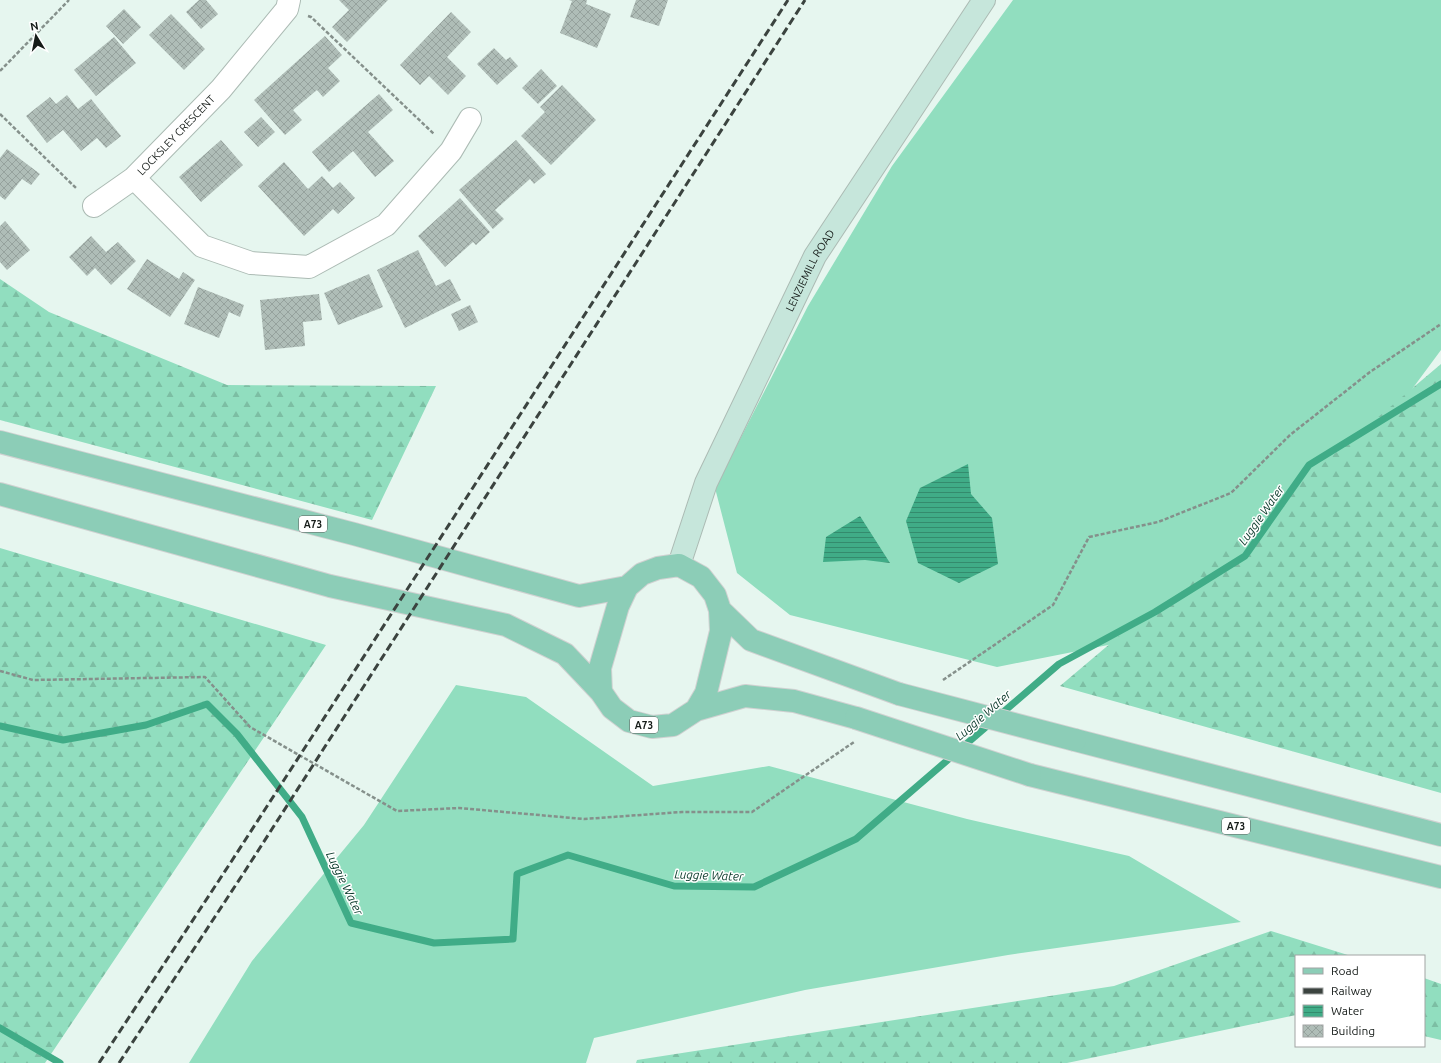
<svg xmlns="http://www.w3.org/2000/svg" width="1441" height="1063" viewBox="0 0 1441 1063" font-family="Ubuntu,sans-serif">
  <style>
    .grass { fill: #91debf }
    .forest { fill: url(#forest-firs) }
    .water { fill: url(#water-rules) }
    .lines { fill: none; stroke-linecap: round; stroke-linejoin: round }
    .stream { stroke: #40ac87; stroke-width: 7 }
    .building { fill: url(#building-cross-hatch) }
    .street-casing { stroke: #acbbb4; stroke-width: 24 }
    .secondary-casing { stroke: #acbbb4; stroke-width: 24 }
    .primary-casing { stroke: #d0d1d1; stroke-width: 24 }
    .path { stroke: #85908b; stroke-width: 2.5; stroke-dasharray: 4 2; stroke-linecap: butt }
    .street { stroke: #fff; stroke-width: 22 }
    .secondary { stroke: #c6e6db; stroke-width: 22 }
    .primary { stroke: #8ccdb7; stroke-width: 22 }
    .rail { stroke: #3b433f; stroke-width: 3; stroke-dasharray: 8 4; stroke-linecap: butt }
    .primary-bridge-casing { stroke: #d0d1d1; stroke-width: 24; stroke-linecap: butt }
    .primary-bridge { stroke: #8ccdb7; stroke-width: 22 }
    .labels { text-anchor: middle; dominant-baseline: central; stroke-width: 3; stroke-linejoin: round; paint-order: stroke }
    .shield { fill: #fff; stroke: #5b5f5d; stroke-width: 1 }
    .shield-label { font-size: 10px; font-weight: bold; fill: #151b18 }
    .street-label { font-size: 11px; fill: #151b18; stroke: #fff }
    .water-label { font-size: 12px; font-style: italic; fill: #09392a; stroke: #fff }
  </style>
  <defs>
    <pattern id="forest-firs" width="22" height="20" patternUnits="userSpaceOnUse"><rect width="22" height="20" fill="#91debf"/><path d="M5 1l3.5 6h-7zM16 11l3.5 6h-7z" fill="#7cbea3"/></pattern>
    <pattern id="water-rules" width="6" height="5" patternUnits="userSpaceOnUse"><rect width="6" height="5" fill="#40ac87"/><path d="M0 2.5h6" fill="none" stroke="#348b6d"/></pattern>
    <pattern id="building-cross-hatch" width="8" height="8" patternUnits="userSpaceOnUse"><rect width="8" height="8" fill="#afbdb7"/><path d="M0 0l8 8M0 8l8-8" fill="none" stroke="#96a29d"/></pattern>
  </defs>
  <rect width="100%" height="100%" fill="#e6f6ef"/>
  <path class="grass" d="M 1013,0 L 1441,0 L 1441,350 L 1324,508 L 1219,623 L 997,667 L 790,615 L 737,573 L 715,488 L 808,306 L 892,166 Z
    M 456,685 L 526,697 L 653,786 L 769,766 L 967,819 L 1129,856 L 1241,922 L 1008,955 L 805,990 L 594,1038 L 586,1063 L 189,1063 L 252,961 L 364,825 Z"/>
  <path class="forest" d="M 0,279 L 49,312 L 227,385 L 436,386 L 372,520 L 0,420 Z
    M 1441,364 L 1441,793 L 1060,686 Z
    M 0,548 L 326,645 L 45,1063 L 0,1063 Z
    M 1271,931 L 1351,956 L 1296,956 L 1296,1015 L 1067,1063 L 636,1063 L 637,1060 L 1114,986 Z
    M 1424,978 L 1441,984 L 1441,1040 L 1424,1036 Z"/>
  <path class="water" d="M 968,464 L 971,494 L 992,518 L 998,564 L 959,583 L 918,563 L 906,521 L 920,488 Z
    M 860,516 L 890,563 L 865,560 L 823,562 L 826,537 Z"/>
  <g class="lines">
    <path class="stream" d="M 0,726 L 63,740 L 146,725 L 207,704 L 237,734 L 302,817 L 351,923 L 434,943 L 513,939 L 517,874 L 568,855 L 674,886 L 754,887 L 856,839 L 1059,664 L 1155,612 L 1245,556 L 1309,465 L 1441,384
      M 0,1028 L 60,1063"/>
  </g>
  <path class="building" d="M 199,0 L 206,0 L 218,14 L 201,29 L 186,12 Z
    M 339,0 L 388,0 L 347,42 L 332,27 L 349,10 Z
    M 569,0 L 587,0 L 586,4 L 611,14 L 597,48 L 560,33 L 572,1 Z
    M 636,0 L 668,0 L 659,26 L 630,17 Z
    M 124,9 L 141,27 L 123,44 L 106,26 Z
    M 451,12 L 471,32 L 447,57 L 466,76 L 448,95 L 429,76 L 420,85 L 400,65 Z
    M 171,14 L 205,49 L 184,70 L 149,35 Z
    M 325,36 L 342,55 L 328,68 L 340,81 L 323,97 L 317,90 L 293,110 L 302,120 L 285,135 L 254,100 Z
    M 114,37 L 136,63 L 96,96 L 74,70 Z
    M 494,48 L 506,60 L 510,57 L 518,66 L 497,85 L 477,64 Z
    M 541,69 L 557,86 L 538,104 L 522,88 Z
    M 562,85 L 596,120 L 551,165 L 521,136 L 545,112 L 540,107 Z
    M 379,94 L 393,110 L 368,132 L 394,161 L 375,177 L 353,151 L 329,172 L 312,152 Z
    M 67,95 L 78,109 L 91,99 L 121,136 L 106,148 L 97,138 L 81,151 L 63,130 L 47,143 L 26,116 L 50,97 L 56,104 Z
    M 261,117 L 275,132 L 258,147 L 244,132 Z
    M 221,140 L 243,165 L 201,202 L 179,177 Z
    M 516,140 L 546,174 L 534,184 L 530,179 L 495,210 L 504,219 L 493,229 L 459,190 Z
    M 7,149 L 40,174 L 31,185 L 22,179 L 5,200 L 0,196 L 0,158 Z
    M 284,162 L 308,189 L 322,176 L 333,188 L 340,182 L 355,198 L 338,214 L 333,209 L 304,236 L 258,186 Z
    M 460,198 L 490,232 L 476,245 L 473,242 L 445,267 L 418,236 Z
    M 5,221 L 30,250 L 7,270 L 0,262 L 0,226 Z
    M 91,236 L 106,252 L 118,242 L 136,261 L 111,285 L 95,268 L 87,276 L 69,257 Z
    M 418,250 L 436,286 L 450,279 L 461,300 L 405,328 L 377,270 Z
    M 147,259 L 179,279 L 183,272 L 195,280 L 170,317 L 127,289 Z
    M 369,274 L 383,307 L 338,325 L 324,293 Z
    M 198,287 L 244,305 L 240,317 L 229,312 L 219,338 L 184,324 Z
    M 319,294 L 322,320 L 303,322 L 305,346 L 265,350 L 260,300 Z
    M 470,305 L 478,322 L 459,331 L 451,314 Z"/>
  <g class="lines">
    <g class="street-casing">
      <path id="street" d="M 289,0 L 287,9 L 221,89 L 134,178 L 202,246 L 251,263 L 309,267 L 386,225 L 451,151 L 470,119
        M 94,206 L 134,178"/>
    </g>
    <g class="secondary-casing">
      <g id="secondary">
        <path id="s1" d="M 679,565 L 706,483 L 815,256 L 984,0"/>
      </g>
    </g>
    <g class="primary-casing">
      <path id="primary" d="M 0,442 L 354,534 L 579,596 L 627,587
        M 0,494 L 330,586 L 506,625 L 565,654 L 601,692
        M 679,565 L 701,577 L 715,595 L 720,610 L 721,631 L 706,693 L 696,710 L 673,725 L 652,727 L 629,721 L 612,708 L 601,692 L 600,668 L 618,606 L 627,587 L 642,574 L 658,568 Z
        M 720,610 L 751,640 L 899,694
        M 696,710 L 745,696 L 794,701 L 856,718
        M 1075,740 L 1441,835
        M 1030,775 L 1441,877"/>
    </g>
    <path class="path" d="M 308,16 L 311,17 L 434,134
      M 0,71 L 69,0
      M 0,114 L 77,189
      M 0,671 L 33,680 L 205,677 L 250,727 L 397,811 L 459,808 L 584,819 L 682,812 L 752,812 L 854,742
      M 943,680 L 1053,605 L 1089,537 L 1158,522 L 1231,493 L 1290,435 L 1370,372 L 1441,324"/>
    <use href="#street" class="street"/>
    <use href="#secondary" class="secondary"/>
    <use href="#primary" class="primary"/>
    <path class="rail" d="M 99,1063 L 231,862 L 788,0
      M 119,1063 L 245,871 L 805,0"/>
    <g class="primary-bridge-casing">
      <path id="primary-bridge" d="M 899,694 L 1075,740
        M 856,718 L 1030,775"/>
    </g>
    <use href="#primary-bridge" class="primary-bridge"/>
  </g>
  <g class="labels">
    <g class="shield">
      <rect x="299" y="516" width="28" height="16" rx="3"/>
      <rect x="630" y="717" width="28" height="16" rx="3"/>
      <rect x="1222" y="818" width="28" height="16" rx="3"/>
    </g>
    <g class="shield-label">
      <text x="313" y="524">A73</text>
      <text x="644" y="725">A73</text>
      <text x="1236" y="826">A73</text>
    </g>
    <g class="street-label">
      <text transform="translate(176 135) rotate(-46)">LOCKSLEY CRESCENT</text>
      <text stroke="none"><textPath href="#s1" startOffset="323">LENZIEMILL ROAD</textPath></text>
    </g>
    <g class="water-label">
      <text transform="translate(1261 515) rotate(-55)">Luggie Water</text>
      <text transform="translate(983 715) rotate(-41)">Luggie Water</text>
      <text transform="translate(709 875) rotate(2)">Luggie Water</text>
      <text transform="translate(345 883) rotate(64)">Luggie Water</text>
    </g>
  </g>
  <rect x="1295" y="955" width="130" height="92" fill="#ffffff" stroke="#a1a4a3"/>
  <rect x="1303" y="968" width="20" height="6" fill="#8ccdb7" stroke="#a1a4a3"/>
  <text x="1331" y="975" font-size="12" fill="#151b18">Road</text>
  <rect x="1303" y="988" width="20" height="6" fill="#3b433f" stroke="#a1a4a3"/>
  <text x="1331" y="995" font-size="12" fill="#151b18">Railway</text>
  <rect x="1303" y="1005" width="20" height="12" fill="url(#water-rules)" stroke="#a1a4a3"/>
  <text x="1331" y="1015" font-size="12" fill="#151b18">Water</text>
  <rect x="1303" y="1025" width="20" height="12" fill="url(#building-cross-hatch)" stroke="#a1a4a3"/>
  <text x="1331" y="1035" font-size="12" fill="#151b18">Building</text>
  <g transform="translate(36 36) rotate(350)" stroke="#ffffff" stroke-width="3" paint-order="stroke">
  <path d="M0-3L7 15L0 10L-7 15Z" fill="#151b18"/>
  <text y="-6" font-size="11" font-weight="bold" text-anchor="middle" fill="#151b18">N</text>
  </g>
</svg>
